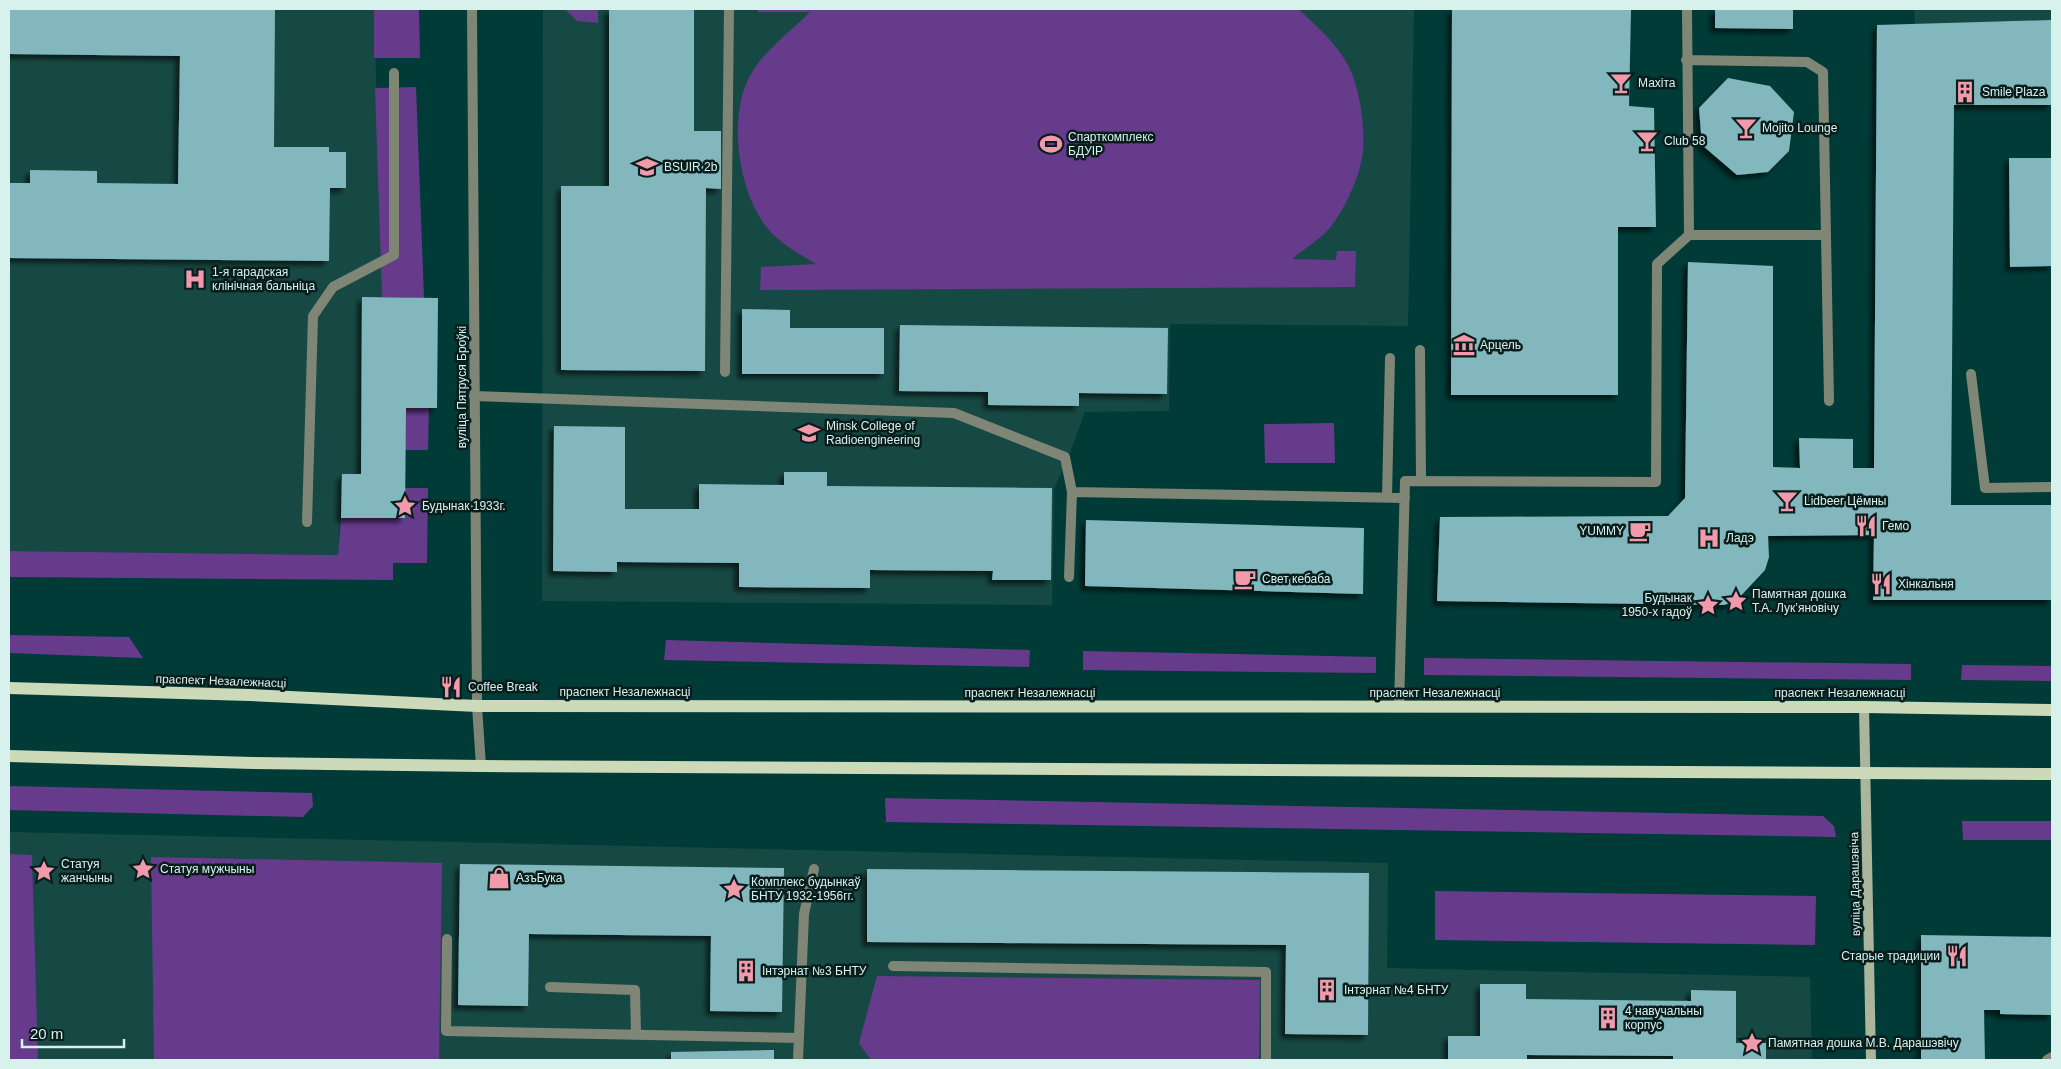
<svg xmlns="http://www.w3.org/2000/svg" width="2061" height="1069" viewBox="0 0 2061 1069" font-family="Arial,sans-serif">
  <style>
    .built { fill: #174944 }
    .green { fill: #663b8c }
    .building { fill: #83b7be; filter: url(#shadow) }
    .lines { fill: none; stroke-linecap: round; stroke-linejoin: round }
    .service { stroke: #7f8676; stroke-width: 10 }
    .minor { stroke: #7f8676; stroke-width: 10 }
    .secondary { stroke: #aab69c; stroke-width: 10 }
    .primary { stroke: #ccdab9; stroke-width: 12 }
    .labels { text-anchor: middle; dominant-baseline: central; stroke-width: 5; stroke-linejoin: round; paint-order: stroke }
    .poi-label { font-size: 12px; fill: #d7f1ed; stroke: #091e1c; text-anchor: start }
    .street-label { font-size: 12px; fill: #d7f1ed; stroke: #091e1c }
  </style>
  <defs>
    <filter id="shadow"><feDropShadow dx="-4.5" dy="4.5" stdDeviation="2.5" flood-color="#0009"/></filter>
  </defs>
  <rect width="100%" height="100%" fill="#003b37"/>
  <path class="built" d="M 9,9 L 374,9 L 382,297 L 363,297 L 361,474 L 342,474 L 338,555 L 9,551 Z
    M 543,9 L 1414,9 L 1408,326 L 1170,324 L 1169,411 L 1085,412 L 1068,458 L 1054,489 L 1052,605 L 542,601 Z
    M 1914,9 L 2052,9 L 2052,20 L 1915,24 Z
    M 9,832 L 1388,863 L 1387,968 L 1810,977 L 1812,1060 L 9,1060 Z"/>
  <path class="green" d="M 374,9 L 419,9 L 420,58 L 374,58 Z
    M 565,9 L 598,9 L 598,23 L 577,21 Z
    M 758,9 L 1298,9 C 1317,26 1335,42 1348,65 C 1360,89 1365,125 1363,151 C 1361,175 1342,217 1325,233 C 1315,243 1302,250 1292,259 L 1336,260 L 1337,251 L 1356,251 L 1355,287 L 760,290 L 761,267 L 816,264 C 798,253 778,243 765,225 C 739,190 729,123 747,82 C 760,53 788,34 810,12 L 758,12 Z
    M 416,87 L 424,298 L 382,297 L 375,88 Z
    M 406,408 L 429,408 L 428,450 L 405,450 Z
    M 1334,423 L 1335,463 L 1265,463 L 1264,424 Z
    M 405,488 L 428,488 L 427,563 L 393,563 L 393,580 L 9,577 L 9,551 L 338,555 L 341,518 L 405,518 Z
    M 9,635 L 129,637 L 143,658 L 9,653 Z
    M 666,640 L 1030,650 L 1029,667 L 664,660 Z
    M 1083,651 L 1376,657 L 1376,673 L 1083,670 Z
    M 1424,658 L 1911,664 L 1911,680 L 1424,675 Z
    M 1962,665 L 2052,666 L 2052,681 L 1961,680 Z
    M 9,786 L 312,793 L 313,806 L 303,817 L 9,810 Z
    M 885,798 L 1823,816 L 1834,826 L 1836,837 L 886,822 Z
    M 1962,821 L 2052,821 L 2052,840 L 1963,840 Z
    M 9,854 L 32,855 L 38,1060 L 9,1060 Z
    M 151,857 L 442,863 L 439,1060 L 154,1060 Z
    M 1435,891 L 1816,896 L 1815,945 L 1435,940 Z
    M 877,976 L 1260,980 L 1259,1060 L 871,1060 L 859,1043 Z"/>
  <path class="building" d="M 9,9 L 275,9 L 274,147 L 329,147 L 329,152 L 346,152 L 346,188 L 330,188 L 329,261 L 9,258 L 9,183 L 30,183 L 30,170 L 97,171 L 97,183 L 178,184 L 180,56 L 9,54 Z
    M 609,9 L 694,9 L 694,131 L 721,131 L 721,189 L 706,188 L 705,371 L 561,370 L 561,186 L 609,186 Z
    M 1452,9 L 1631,10 L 1629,106 L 1654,108 L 1656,227 L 1618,227 L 1618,395 L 1451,395 Z
    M 1715,9 L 1793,9 L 1793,29 L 1715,28 Z
    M 2052,20 L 2052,105 L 1954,105 L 1951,505 L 2052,505 L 2052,600 L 1873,600 L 1874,535 L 1768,536 L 1769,557 L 1765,570 L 1736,601 L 1724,605 L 1437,601 L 1440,517 L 1668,516 L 1685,498 L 1688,262 L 1773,266 L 1773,467 L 1800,468 L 1799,438 L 1853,439 L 1853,468 L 1874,468 L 1877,25 Z
    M 1728,78 L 1770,86 L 1794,112 L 1789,151 L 1768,172 L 1737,175 L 1702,145 L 1699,108 Z
    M 2009,158 L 2052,158 L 2052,266 L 2010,267 Z
    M 362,297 L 438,298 L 437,408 L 406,408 L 405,518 L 341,518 L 342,474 L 361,474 Z
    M 742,309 L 790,310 L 790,328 L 884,328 L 884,374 L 742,374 Z
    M 900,325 L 1168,328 L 1167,394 L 1079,393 L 1079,406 L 988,405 L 988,392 L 899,391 Z
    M 554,426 L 625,427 L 625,509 L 699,509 L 699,484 L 784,485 L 784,472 L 827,472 L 827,486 L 1052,488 L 1051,580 L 992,580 L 993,571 L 870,570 L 870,588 L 739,587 L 739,563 L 617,562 L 617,572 L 553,571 Z
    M 1086,520 L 1364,528 L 1363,594 L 1085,586 Z
    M 460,864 L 784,868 L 782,1012 L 710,1011 L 711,936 L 529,934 L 528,1006 L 458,1005 Z
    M 867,869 L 1369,873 L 1368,1035 L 1285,1034 L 1286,945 L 867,942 Z
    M 1921,935 L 2052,937 L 2052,1015 L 2000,1014 L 2000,1010 L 1984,1010 L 1985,1060 L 1921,1060 Z
    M 1480,984 L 1526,984 L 1526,999 L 1691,1001 L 1691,990 L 1736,991 L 1736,1043 L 1766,1043 L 1766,1060 L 1673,1060 L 1673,1056 L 1527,1055 L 1527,1060 L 1448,1060 L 1448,1036 L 1480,1036 Z
    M 774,1050 L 774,1060 L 671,1060 L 671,1052 Z"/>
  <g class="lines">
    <path class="service" d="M 1687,9 L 1689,235
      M 1686,60 L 1807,62 L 1823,72 L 1829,401
      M 1420,350 L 1421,480
      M 725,372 L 729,9
      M 1971,374 L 1985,488 L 2052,487
      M 474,396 L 954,413 L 1065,457 L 1072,492
      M 1387,497 L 1390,358
      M 307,522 L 313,316 L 333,287 L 394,255 L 394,73
      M 1069,577 L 1072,492 L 1405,498
      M 1399,707 L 1405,481 L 1656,482 L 1657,264 L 1689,235 L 1826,235
      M 447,939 L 446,1031 L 797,1038
      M 893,966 L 1266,972 L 1266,1060
      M 550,987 L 635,990 L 636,1034
      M 798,1060 L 804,914 L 814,869
      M 2047,1060 L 2052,1057"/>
    <path class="minor" d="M 472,9 L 477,706 L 481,766"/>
    <path class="secondary" d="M 1864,707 L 1871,1060"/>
    <path class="primary" d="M 9,688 L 249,695 L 477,706 L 1864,707 L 2052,710
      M 9,756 L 253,763 L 481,766 L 2052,774"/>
  </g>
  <defs>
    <g id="bar-bare" transform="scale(1.725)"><path d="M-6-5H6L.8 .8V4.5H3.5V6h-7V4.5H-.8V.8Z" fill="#f29aac" stroke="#091e1c" stroke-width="2.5" paint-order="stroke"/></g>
    <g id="building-bare" transform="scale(1.725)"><path d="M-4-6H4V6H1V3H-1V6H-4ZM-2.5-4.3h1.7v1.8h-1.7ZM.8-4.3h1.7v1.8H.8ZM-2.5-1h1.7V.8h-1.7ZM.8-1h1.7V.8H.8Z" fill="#f29aac" stroke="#091e1c" stroke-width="2.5" paint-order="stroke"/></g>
    <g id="stadium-bare" transform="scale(1.725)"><path d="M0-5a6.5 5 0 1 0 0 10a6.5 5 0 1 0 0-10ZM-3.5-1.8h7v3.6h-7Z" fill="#f29aac" stroke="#091e1c" stroke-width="2.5" paint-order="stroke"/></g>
    <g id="university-bare" transform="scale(1.725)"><path d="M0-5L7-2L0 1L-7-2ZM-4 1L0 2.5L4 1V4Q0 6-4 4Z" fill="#f29aac" stroke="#091e1c" stroke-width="2.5" paint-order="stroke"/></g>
    <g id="hospital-bare" transform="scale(1.725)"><path d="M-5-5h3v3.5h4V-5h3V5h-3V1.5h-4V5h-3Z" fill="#f29aac" stroke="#091e1c" stroke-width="2.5" paint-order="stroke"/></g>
    <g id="museum-bare" transform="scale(1.725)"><path d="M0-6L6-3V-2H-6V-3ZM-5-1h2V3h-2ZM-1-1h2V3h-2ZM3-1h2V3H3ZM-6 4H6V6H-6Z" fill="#f29aac" stroke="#091e1c" stroke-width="2.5" paint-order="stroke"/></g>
    <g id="sight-bare" transform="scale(1.725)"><path d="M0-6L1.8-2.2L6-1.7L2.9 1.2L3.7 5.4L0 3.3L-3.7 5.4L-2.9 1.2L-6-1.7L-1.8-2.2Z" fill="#f29aac" stroke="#091e1c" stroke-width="2.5" paint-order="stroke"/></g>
    <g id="restaurant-bare" transform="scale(1.725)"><path d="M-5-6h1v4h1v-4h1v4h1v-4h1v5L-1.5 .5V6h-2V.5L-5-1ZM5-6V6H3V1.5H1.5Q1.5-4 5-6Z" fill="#f29aac" stroke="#091e1c" stroke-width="2.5" paint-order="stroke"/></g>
    <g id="cafe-bare" transform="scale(1.725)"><path d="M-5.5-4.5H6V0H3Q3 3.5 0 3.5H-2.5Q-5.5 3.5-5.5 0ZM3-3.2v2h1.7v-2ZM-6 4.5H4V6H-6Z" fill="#f29aac" stroke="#091e1c" stroke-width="2.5" paint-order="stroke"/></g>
    <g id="shop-bare" transform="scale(1.725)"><path d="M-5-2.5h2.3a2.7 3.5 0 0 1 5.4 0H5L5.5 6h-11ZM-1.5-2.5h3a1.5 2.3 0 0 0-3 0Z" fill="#f29aac" stroke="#091e1c" stroke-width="2.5" paint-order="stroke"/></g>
  </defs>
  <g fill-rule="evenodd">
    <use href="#bar-bare" x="1621" y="83"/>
    <use href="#building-bare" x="1965" y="92"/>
    <use href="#bar-bare" x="1746" y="128"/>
    <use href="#bar-bare" x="1647" y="141"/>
    <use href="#stadium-bare" x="1051" y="144"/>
    <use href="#university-bare" x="647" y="167"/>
    <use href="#hospital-bare" x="195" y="279"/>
    <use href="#museum-bare" x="1464" y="345"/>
    <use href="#university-bare" x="809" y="433"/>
    <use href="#bar-bare" x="1787" y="501"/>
    <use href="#sight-bare" x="405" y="506"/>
    <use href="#restaurant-bare" x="1866" y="526"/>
    <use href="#cafe-bare" x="1640" y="531"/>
    <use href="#hospital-bare" x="1709" y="538"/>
    <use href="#cafe-bare" x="1245" y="579"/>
    <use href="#restaurant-bare" x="1881" y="584"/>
    <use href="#sight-bare" x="1736" y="601"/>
    <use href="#sight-bare" x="1708" y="605"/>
    <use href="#restaurant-bare" x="451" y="687"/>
    <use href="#sight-bare" x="143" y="869"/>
    <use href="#sight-bare" x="44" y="871"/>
    <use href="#shop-bare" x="499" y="878"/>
    <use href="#sight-bare" x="734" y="889"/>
    <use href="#restaurant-bare" x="1957" y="956"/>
    <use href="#building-bare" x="746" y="971"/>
    <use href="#building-bare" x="1327" y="990"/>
    <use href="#building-bare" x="1608" y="1018"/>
    <use href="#sight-bare" x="1752" y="1043"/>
  </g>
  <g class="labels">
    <g class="poi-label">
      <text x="1638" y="83">Махіта</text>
      <text x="1982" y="92">Smile Plaza</text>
      <text x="1762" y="128">Mojito Lounge</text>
      <text x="1068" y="137">Спарткомплекс<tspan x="1068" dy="14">БДУІР</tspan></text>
      <text x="1664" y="141">Club 58</text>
      <text x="664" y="167">BSUIR 2b</text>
      <text x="212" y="272">1-я гарадская<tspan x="212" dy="14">клінічная бальніца</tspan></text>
      <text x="1480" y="345">Арцель</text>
      <text x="826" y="426">Minsk College of<tspan x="826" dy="14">Radioengineering</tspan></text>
      <text x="1804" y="501">Lidbeer Цёмны</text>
      <text x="422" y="506">Будынак 1933г.</text>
      <text x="1882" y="526">Гемо</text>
      <text x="1624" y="531" text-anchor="end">YUMMY</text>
      <text x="1726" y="538">Ладэ</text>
      <text x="1262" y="579">Свет кебаба</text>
      <text x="1898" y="584">Хінкальня</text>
      <text x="1752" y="594">Памятная дошка<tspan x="1752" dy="14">Т.А. Лукʼяновічу</tspan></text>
      <text x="1692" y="598" text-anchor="end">Будынак<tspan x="1692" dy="14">1950-х гадоў</tspan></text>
      <text x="468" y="687">Coffee Break</text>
      <text x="61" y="864">Статуя<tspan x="61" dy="14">жанчыны</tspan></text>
      <text x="160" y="869">Статуя мужчыны</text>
      <text x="516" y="878">АзъБука</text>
      <text x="751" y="882">Комплекс будынкаў<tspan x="751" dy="14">БНТУ 1932-1956гг.</tspan></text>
      <text x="1940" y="956" text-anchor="end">Старые традиции</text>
      <text x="762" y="971">Інтэрнат №3 БНТУ</text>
      <text x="1344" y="990">Інтэрнат №4 БНТУ</text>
      <text x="1625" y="1011">4 навучальны<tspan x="1625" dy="14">корпус</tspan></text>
      <text x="1768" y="1043">Памятная дошка М.В. Дарашэвічу</text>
    </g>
    <g class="street-label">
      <text transform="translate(462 387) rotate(-90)">вуліца Пятруся Броўкі</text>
      <text transform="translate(221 681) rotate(2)">праспект Незалежнасці</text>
      <text x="625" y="692">праспект Незалежнасці</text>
      <text x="1030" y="693">праспект Незалежнасці</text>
      <text x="1435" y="693">праспект Незалежнасці</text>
      <text x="1840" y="693">праспект Незалежнасці</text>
      <text transform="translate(1855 884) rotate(-91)">вуліца Дарашэвіча</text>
    </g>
  </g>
  <rect width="2061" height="1069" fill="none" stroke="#d7f1ed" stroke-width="20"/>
  <path d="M22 1039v8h102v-8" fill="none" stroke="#d7f1ed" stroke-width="2.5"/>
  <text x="30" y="1039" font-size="15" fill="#d7f1ed" stroke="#091e1c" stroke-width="4" paint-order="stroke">20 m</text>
</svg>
